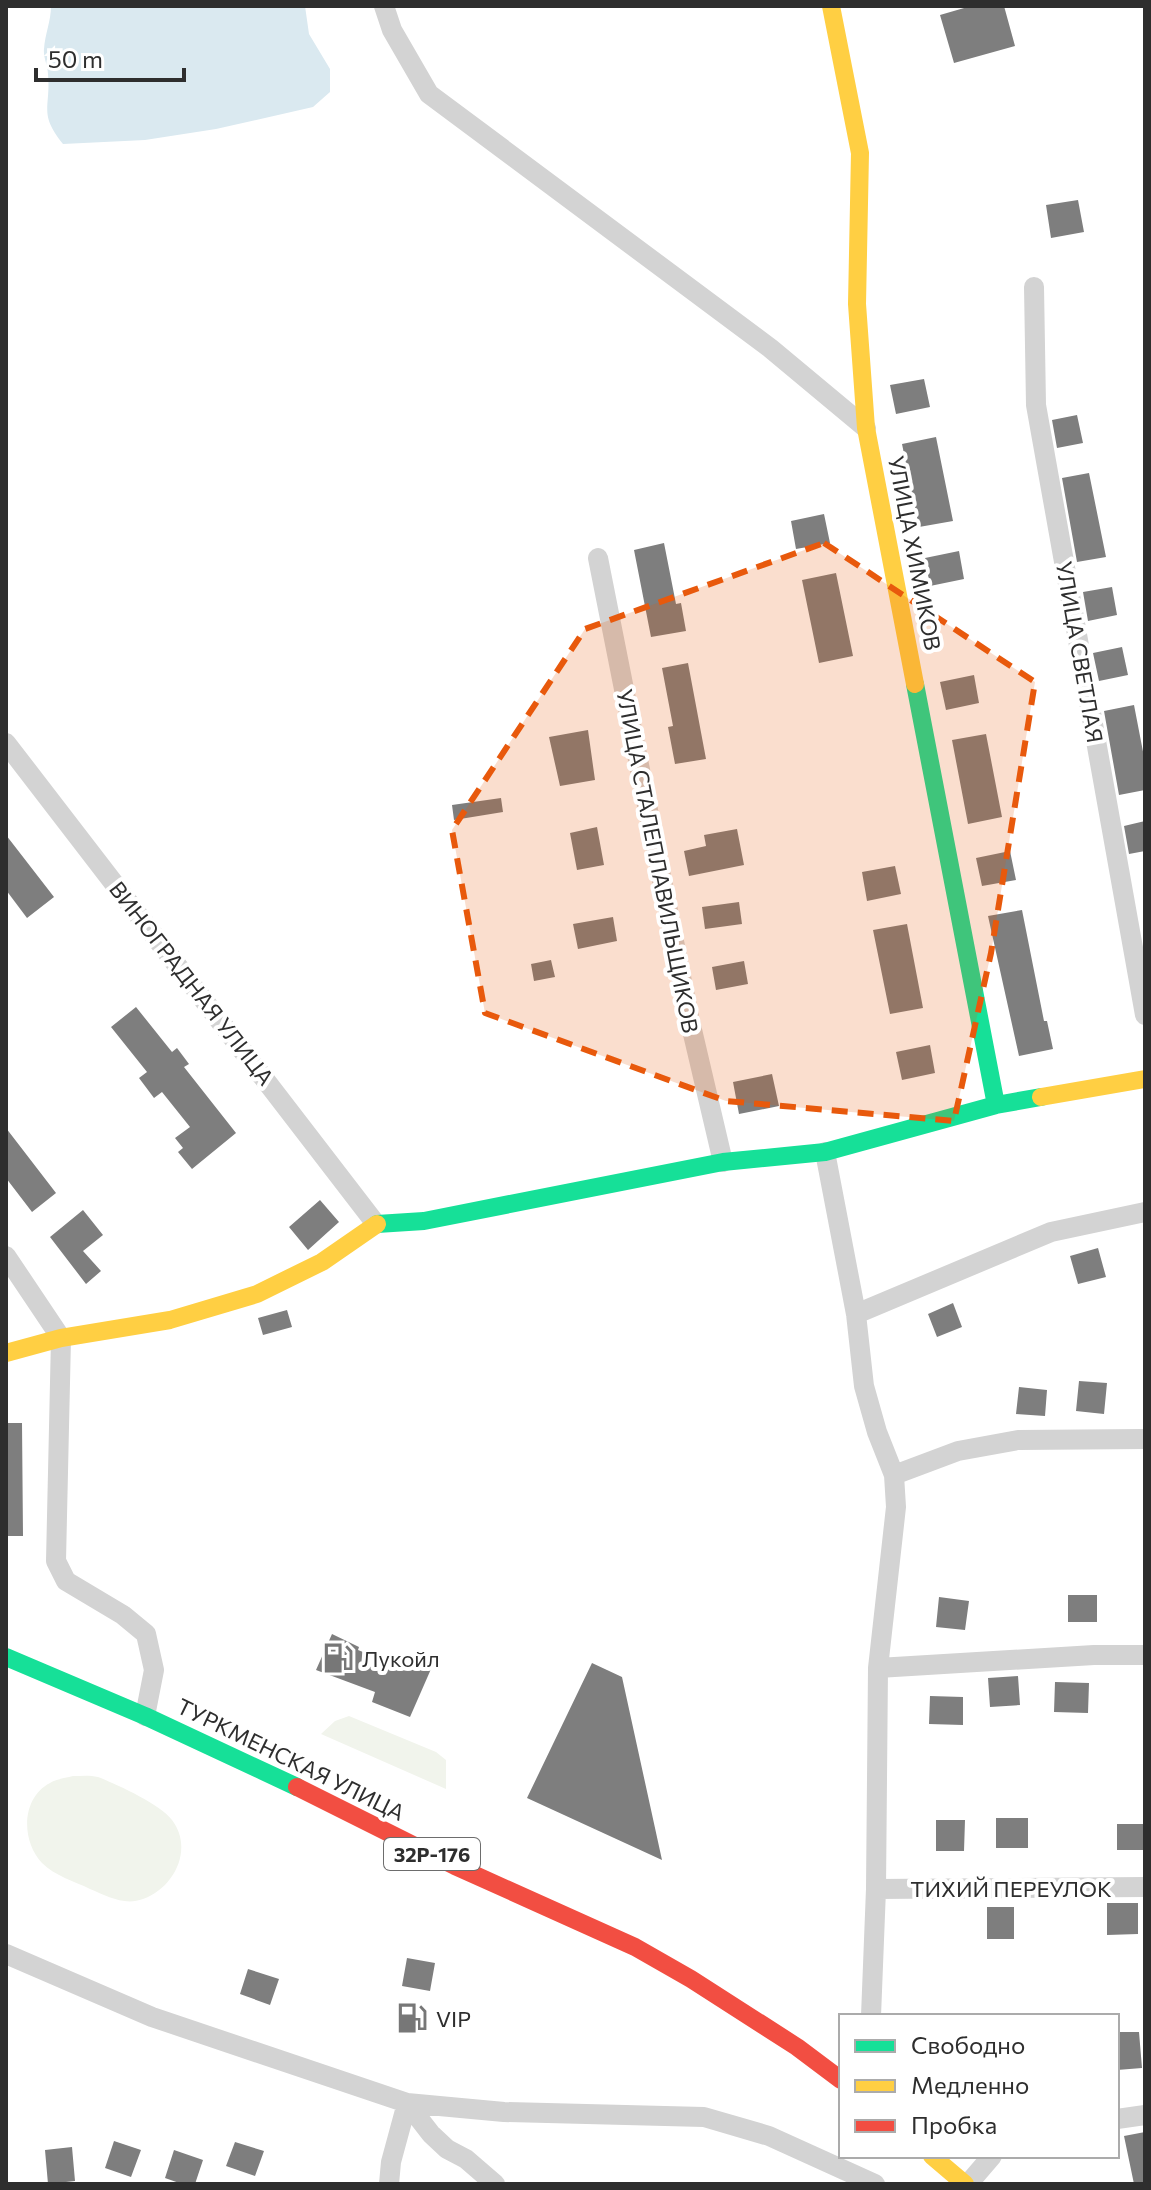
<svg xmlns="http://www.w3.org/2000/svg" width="1151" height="2190" viewBox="0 0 1151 2190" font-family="Commissioner,sans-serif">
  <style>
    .green { fill: #f1f4ec }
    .water { fill: #dae9f0 }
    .building { fill: #7e7e7e }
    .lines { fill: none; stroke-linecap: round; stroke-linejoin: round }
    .street { stroke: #d3d3d3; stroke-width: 20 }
    .fast { stroke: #16e098; stroke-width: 18 }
    .slow { stroke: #ffcf43; stroke-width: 18 }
    .jam { stroke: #f24e42; stroke-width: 18 }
    .marked { fill: #e8590c; fill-opacity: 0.2; stroke: #e8590c; stroke-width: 6; stroke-dasharray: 16 10; stroke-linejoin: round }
    .labels { text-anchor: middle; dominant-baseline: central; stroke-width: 8; stroke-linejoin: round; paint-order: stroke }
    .shield { fill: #fff; stroke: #6d6d6d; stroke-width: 2 }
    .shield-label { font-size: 20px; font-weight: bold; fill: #2e2e2e }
    .street-label { font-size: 22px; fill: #2e2e2e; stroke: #fff }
    .poi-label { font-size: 22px; fill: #2e2e2e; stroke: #fff; text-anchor: start }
  </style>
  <rect width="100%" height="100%" fill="#fff"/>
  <path class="green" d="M 349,1716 L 436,1752 L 446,1760 L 446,1789 L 321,1734 L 335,1721 Z
    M 73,1776 C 81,1776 90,1775 98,1777 C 116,1784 160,1804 172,1820 C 194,1849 174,1888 143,1899 C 124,1906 107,1896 90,1889 C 74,1881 55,1876 42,1863 C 21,1841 21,1798 50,1783 C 56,1779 66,1778 73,1776 Z"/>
  <path class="water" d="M 51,6 L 305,6 L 309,34 L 330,69 L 330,92 L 313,107 L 216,129 L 145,140 L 63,144 C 38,113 51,108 48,74 C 48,66 43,57 44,49 C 45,34 51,21 51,6 Z"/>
  <path class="building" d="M 971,6 L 1004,6 L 1015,46 L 954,63 L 940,15 Z
    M 1078,200 L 1084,232 L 1051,238 L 1046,205 Z
    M 924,379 L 930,407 L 896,414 L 890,385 Z
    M 1077,415 L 1083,443 L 1057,448 L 1052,420 Z
    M 936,437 L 953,521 L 919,527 L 902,444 Z
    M 1089,473 L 1106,557 L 1077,562 L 1062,478 Z
    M 824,514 L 830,543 L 796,549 L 791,521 Z
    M 664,543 L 676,604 L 681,603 L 686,631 L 651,637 L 634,550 Z
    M 959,551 L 964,579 L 930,586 L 925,558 Z
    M 836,573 L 853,656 L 819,663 L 802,580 Z
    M 1112,587 L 1117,615 L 1088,621 L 1083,592 Z
    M 1122,647 L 1128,675 L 1099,681 L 1093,653 Z
    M 688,663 L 706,759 L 675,764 L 668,727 L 673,726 L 662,668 Z
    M 974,675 L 979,703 L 946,710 L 940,682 Z
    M 1134,705 L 1145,762 L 1145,790 L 1119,795 L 1104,711 Z
    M 588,730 L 595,780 L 560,786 L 549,737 Z
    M 986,734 L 1002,817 L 968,824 L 952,740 Z
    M 501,798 L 503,812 L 454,820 L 452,805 Z
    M 1145,821 L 1145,851 L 1129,854 L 1124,826 Z
    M 597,827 L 604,865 L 577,870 L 570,833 Z
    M 737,829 L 744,865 L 689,876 L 684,851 L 706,846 L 704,835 Z
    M 6,835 L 54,897 L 27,918 L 6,890 Z
    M 1010,851 L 1016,880 L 982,886 L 976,858 Z
    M 895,866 L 901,894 L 867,901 L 862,872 Z
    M 739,902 L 742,924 L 705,929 L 702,907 Z
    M 1022,910 L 1044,1021 L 1047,1021 L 1053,1049 L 1019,1056 L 988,916 Z
    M 613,917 L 617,941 L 578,949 L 573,924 Z
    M 907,924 L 923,1008 L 890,1014 L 873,930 Z
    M 551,960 L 555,977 L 534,981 L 531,964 Z
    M 744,961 L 748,984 L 716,990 L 712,967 Z
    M 136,1007 L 172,1052 L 177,1048 L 189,1064 L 184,1067 L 236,1133 L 192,1169 L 178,1152 L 183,1148 L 175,1138 L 190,1127 L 162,1092 L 154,1098 L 139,1078 L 147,1072 L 111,1027 Z
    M 930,1045 L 935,1073 L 902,1080 L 896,1052 Z
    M 772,1074 L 779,1106 L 739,1114 L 733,1082 Z
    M 6,1128 L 56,1193 L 32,1212 L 6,1178 Z
    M 320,1200 L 339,1222 L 308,1250 L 289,1227 Z
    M 83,1210 L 103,1235 L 83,1251 L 101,1271 L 86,1284 L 50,1237 Z
    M 1098,1248 L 1106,1277 L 1078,1284 L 1070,1256 Z
    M 953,1303 L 962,1327 L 937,1337 L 928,1314 Z
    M 287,1310 L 292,1327 L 263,1335 L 258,1318 Z
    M 1079,1381 L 1107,1383 L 1104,1414 L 1076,1411 Z
    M 1019,1387 L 1047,1390 L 1045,1416 L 1016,1414 Z
    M 6,1423 L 22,1423 L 23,1536 L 6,1536 Z
    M 1068,1595 L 1097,1595 L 1097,1622 L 1068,1622 Z
    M 939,1597 L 969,1601 L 965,1630 L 936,1627 Z
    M 332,1634 L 359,1647 L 358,1650 L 388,1662 L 392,1653 L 431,1669 L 410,1717 L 372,1702 L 375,1692 L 316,1670 Z
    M 592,1663 L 622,1677 L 662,1860 L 527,1798 Z
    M 1018,1676 L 1020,1705 L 990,1707 L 988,1678 Z
    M 1055,1682 L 1089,1683 L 1088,1713 L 1054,1712 Z
    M 930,1696 L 963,1697 L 963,1725 L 929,1724 Z
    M 996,1818 L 1028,1818 L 1028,1848 L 996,1848 Z
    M 936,1820 L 965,1820 L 964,1851 L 936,1851 Z
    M 1117,1824 L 1145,1824 L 1145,1850 L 1117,1850 Z
    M 1107,1903 L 1138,1903 L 1138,1934 L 1107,1935 Z
    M 987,1907 L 1014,1907 L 1014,1939 L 987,1939 Z
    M 407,1958 L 435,1963 L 430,1991 L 402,1986 Z
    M 248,1969 L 279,1979 L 270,2005 L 240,1994 Z
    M 1117,2032 L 1139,2032 L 1142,2068 L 1117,2070 Z
    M 1145,2132 L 1145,2184 L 1134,2184 L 1124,2136 Z
    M 114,2141 L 141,2150 L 131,2177 L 105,2168 Z
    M 235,2142 L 264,2151 L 255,2176 L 226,2166 Z
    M 72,2147 L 75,2181 L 48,2184 L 45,2150 Z
    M 174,2150 L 203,2160 L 195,2184 L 182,2184 L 165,2178 Z"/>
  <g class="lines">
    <path class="street" d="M 384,6 L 392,30 L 429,94 L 770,348 L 866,428
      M 1034,287 L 1036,405 L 1145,1015
      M 598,558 L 689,1017 L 723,1162
      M 6,743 L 376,1224
      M 825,1152 L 856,1314 L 864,1386 L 877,1432 L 894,1475 L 896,1507 L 878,1668 L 876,1889 L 871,2016
      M 6,1256 L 61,1338 L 56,1561 L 66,1581 L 123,1615 L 146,1634 L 154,1670 L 145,1716
      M 856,1314 L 1051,1232 L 1145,1212
      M 894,1475 L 958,1451 L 1018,1440 L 1145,1439
      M 878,1668 L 1094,1655 L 1145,1655
      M 876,1889 L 1145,1887
      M 6,1954 L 152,2017 L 407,2103 L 504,2112 L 704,2117 L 769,2136 L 875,2184
      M 407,2103 L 431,2134 L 447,2149 L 466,2159 L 495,2184
      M 1117,2119 L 1145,2115
      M 389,2184 L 391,2162 L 407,2103
      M 968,2184 L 992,2156"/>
    <path class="fast" d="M 915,684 L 996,1105
      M 377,1224 L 424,1221 L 723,1162 L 825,1152 L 996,1105 L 1041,1097
      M 6,1657 L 145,1716 L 297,1787"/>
    <path class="slow" d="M 831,6 L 860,153 L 857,304 L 866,428 L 915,684
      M 1041,1097 L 1145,1079
      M 6,1353 L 61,1338 L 170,1320 L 257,1294 L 322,1262 L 377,1224
      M 932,2156 L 965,2184"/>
    <path class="jam" d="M 297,1787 L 455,1866 L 635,1947 L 691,1979 L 797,2047 L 841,2080"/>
  </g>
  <path class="marked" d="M 824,543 L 1035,682 L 991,953 L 954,1121 L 726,1101 L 485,1013 L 452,830 L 585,629 Z"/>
  <defs>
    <g id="fuel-bare" transform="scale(2.4)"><path d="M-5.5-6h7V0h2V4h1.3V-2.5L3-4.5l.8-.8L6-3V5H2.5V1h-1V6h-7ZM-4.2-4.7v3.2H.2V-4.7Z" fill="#777" stroke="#fff" stroke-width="2.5" paint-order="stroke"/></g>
  </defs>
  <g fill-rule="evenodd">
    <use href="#fuel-bare" x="338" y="1658"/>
    <use href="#fuel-bare" x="412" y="2018"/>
  </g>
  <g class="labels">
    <rect class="shield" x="384" y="1838" width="96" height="32" rx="6"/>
    <g class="shield-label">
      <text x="432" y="1854">32Р-176</text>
    </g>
    <g class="street-label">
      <text transform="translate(915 553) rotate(79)">УЛИЦА ХИМИКОВ</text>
      <text transform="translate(1080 652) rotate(80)">УЛИЦА СВЕТЛАЯ</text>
      <text transform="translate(658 861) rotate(79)">УЛИЦА СТАЛЕПЛАВИЛЬЩИКОВ</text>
      <text transform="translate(192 983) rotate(52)">ВИНОГРАДНАЯ УЛИЦА</text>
      <text transform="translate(291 1759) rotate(26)">ТУРКМЕНСКАЯ УЛИЦА</text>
      <text x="1011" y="1888">ТИХИЙ ПЕРЕУЛОК</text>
    </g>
    <g class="poi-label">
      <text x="362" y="1658">Лукойл</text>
      <text x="436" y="2018">VIP</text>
    </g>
  </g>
  <rect width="1151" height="2190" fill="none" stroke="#2e2e2e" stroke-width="16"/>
  <rect x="839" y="2014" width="280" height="144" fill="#ffffff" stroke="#ababab" stroke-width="2"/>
  <rect x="855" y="2040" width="40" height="12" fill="#16e098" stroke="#ababab" stroke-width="2"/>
  <text x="911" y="2054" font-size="24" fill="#2e2e2e">Свободно</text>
  <rect x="855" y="2080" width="40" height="12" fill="#ffcf43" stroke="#ababab" stroke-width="2"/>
  <text x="911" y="2094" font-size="24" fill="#2e2e2e">Медленно</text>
  <rect x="855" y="2120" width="40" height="12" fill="#f24e42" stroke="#ababab" stroke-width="2"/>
  <text x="911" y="2134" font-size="24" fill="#2e2e2e">Пробка</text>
  <path d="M36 68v12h148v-12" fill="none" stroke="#2e2e2e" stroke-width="4"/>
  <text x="48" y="68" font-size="24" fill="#2e2e2e" stroke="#ffffff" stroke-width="6" paint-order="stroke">50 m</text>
</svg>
